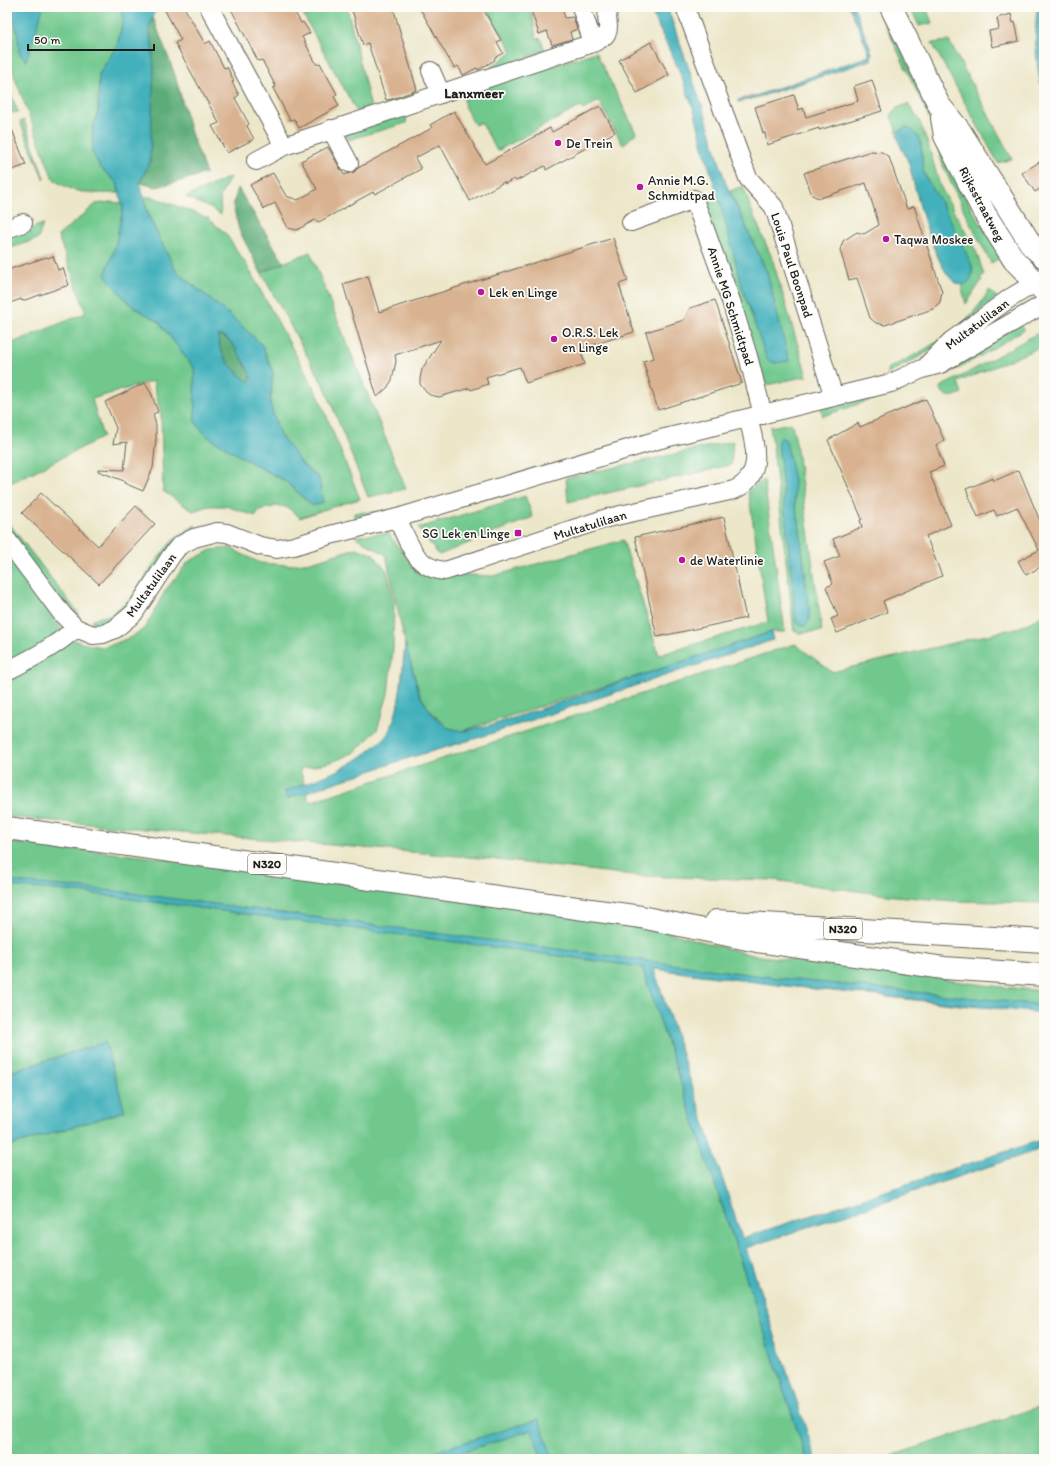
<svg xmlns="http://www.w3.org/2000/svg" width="1051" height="1466" viewBox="0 0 1051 1466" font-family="Itim,sans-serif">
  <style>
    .green { fill: #70c88d; stroke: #467254; fill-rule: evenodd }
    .forest { fill: #5cac78; stroke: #3c644a }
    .water { fill: #42b1bc; stroke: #2f666c; fill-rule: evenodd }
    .building { fill: #d9b391 }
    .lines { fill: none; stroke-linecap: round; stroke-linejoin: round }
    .street-casing { stroke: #656359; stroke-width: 20 }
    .secondary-casing { stroke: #656359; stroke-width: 24 }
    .primary-casing { stroke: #656359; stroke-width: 24 }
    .street { stroke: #fff; stroke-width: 18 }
    .secondary { stroke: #fff; stroke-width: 22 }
    .primary { stroke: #fff; stroke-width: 22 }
    .poi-dot { fill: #b5179e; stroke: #fdfcf7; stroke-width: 1.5 }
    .labels { text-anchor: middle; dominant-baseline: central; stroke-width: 3.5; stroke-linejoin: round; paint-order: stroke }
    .shield { fill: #fdfcf7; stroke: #605f5e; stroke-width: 1 }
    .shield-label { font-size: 12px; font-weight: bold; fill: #1c1c1c }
    .poi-label { font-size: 13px; fill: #1c1c1c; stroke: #fdfcf7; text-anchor: start }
    .street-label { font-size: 13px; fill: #1c1c1c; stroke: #fdfcf7 }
    .neighbourhood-label { font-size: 14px; font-weight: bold; fill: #1c1c1c; stroke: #fdfcf7 }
  </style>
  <rect width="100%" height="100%" fill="#fdfcf7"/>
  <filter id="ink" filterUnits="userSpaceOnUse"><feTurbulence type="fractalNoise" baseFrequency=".025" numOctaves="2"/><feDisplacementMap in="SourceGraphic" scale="8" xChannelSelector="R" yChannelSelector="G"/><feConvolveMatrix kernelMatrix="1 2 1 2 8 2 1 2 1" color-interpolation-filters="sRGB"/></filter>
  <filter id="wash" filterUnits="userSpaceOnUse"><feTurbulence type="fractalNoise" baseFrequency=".012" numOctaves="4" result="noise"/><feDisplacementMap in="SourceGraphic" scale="16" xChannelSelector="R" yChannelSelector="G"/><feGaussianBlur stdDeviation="0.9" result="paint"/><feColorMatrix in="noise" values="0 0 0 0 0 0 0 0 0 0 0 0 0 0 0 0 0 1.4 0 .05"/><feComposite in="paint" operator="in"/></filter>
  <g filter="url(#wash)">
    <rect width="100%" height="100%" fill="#ede7ca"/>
    <path class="green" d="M 7,7 L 120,7 L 123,20 L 117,46 L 99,74 L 98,112 L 93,128 L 101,168 L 117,183 L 119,193 C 92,193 77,196 53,179 L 16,81 L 7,54 Z
      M 299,7 L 347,7 L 371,108 L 357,112 Z
      M 486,7 L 531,7 L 536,38 L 541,39 L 545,51 L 483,74 L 512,51 Z
      M 877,7 L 883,7 L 970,206 L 1002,257 L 991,263 L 969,221 L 943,166 L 932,124 Z
      M 910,7 L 926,7 L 932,23 L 919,26 Z
      M 949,41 L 1012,159 L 998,163 L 932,43 Z
      M 596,52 L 636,133 L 623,145 L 599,101 L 583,110 L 581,106 L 497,151 L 481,122 L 475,125 C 469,115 456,98 471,92 Z
      M 7,83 L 18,112 L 12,113 L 7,96 Z
      M 908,104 L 919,120 L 927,141 L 940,186 L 976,251 L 984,275 L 980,278 L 982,280 L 966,304 L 961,285 L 972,275 L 972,266 L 937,195 L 928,181 L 923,170 L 921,144 L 897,132 L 891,116 L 896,108 Z
      M 407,114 L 406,123 L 348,140 L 345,132 Z
      M 24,120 L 44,178 L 44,180 L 20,122 Z
      M 230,177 L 220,197 L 221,215 L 212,209 L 186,197 Z
      M 743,186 L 753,214 L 772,258 L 807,376 L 767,385 L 761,383 L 703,200 L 717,195 L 721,205 L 788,361 L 767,272 L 730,191 Z
      M 144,197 L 153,197 L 208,218 L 226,234 L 246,264 L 318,395 L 360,499 L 335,506 L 300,518 C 284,502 280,505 260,510 L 255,516 L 226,506 L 209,506 L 193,511 L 163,491 L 161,415 L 153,381 L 92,399 L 103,437 L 7,485 L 7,345 L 86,313 L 58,236 L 96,204 L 110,202 L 122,203 L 123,208 L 115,248 L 105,274 L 132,306 L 158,321 L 194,368 L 195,422 L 207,436 L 241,457 L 285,481 L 312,506 L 319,478 L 303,465 L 280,435 L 270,404 L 273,372 L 262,345 L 232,317 L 176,271 L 148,215 Z
      M 43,224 L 38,239 L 7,249 L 7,236 Z
      M 310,252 L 406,489 L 368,497 L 326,390 L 261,272 Z
      M 989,290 L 997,297 L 935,348 L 888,374 L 887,369 C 925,350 968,329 989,290 Z
      M 1020,324 L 1025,329 L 984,354 L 947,374 L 944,368 Z
      M 1036,334 L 1040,334 L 1044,337 L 1044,347 L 1043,346 L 958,382 L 962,393 C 951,398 945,399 940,387 L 962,376 Z
      M 917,379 L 916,385 L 823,416 L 821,408 Z
      M 791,423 L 795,436 L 822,631 L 798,633 L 794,631 L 773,447 L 770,427 ZM 781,437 L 794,480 L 795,505 L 799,522 L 810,619 L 806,626 L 796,622 L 778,441 Z
      M 733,441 L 731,465 L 568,502 L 566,478 Z
      M 764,480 L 785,632 L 771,632 L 663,668 L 462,731 L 448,728 L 430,711 L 419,693 L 405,643 L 386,555 L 354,536 L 388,533 L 418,573 L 493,576 L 623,540 L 659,655 L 768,622 L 748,490 Z
      M 525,496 L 533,517 L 439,555 L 418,528 Z
      M 389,511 L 354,521 L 354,513 Z
      M 7,520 L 17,534 L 79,614 L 77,618 L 61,602 L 7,529 Z
      M 195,525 L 197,529 L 127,611 L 103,624 L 92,625 L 93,619 L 111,615 L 132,597 L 154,564 L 172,541 Z
      M 230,548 L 260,563 L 289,565 L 311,562 L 356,548 L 373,554 L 387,571 L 394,601 L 393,649 L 388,694 L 377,730 L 355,752 L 332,762 L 300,769 L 309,802 L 795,644 L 832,672 L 1020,627 L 1044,615 L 1044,903 L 953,901 L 895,896 L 773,880 L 641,876 L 480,858 L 7,817 L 7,556 L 50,613 L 62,630 L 74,640 L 82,643 L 101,647 L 114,644 L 131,637 L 145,628 L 165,591 L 188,562 L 211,550 Z
      M 7,843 L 41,845 L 141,856 L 622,920 L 752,955 L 838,965 L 992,986 L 1044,991 L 1044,1012 L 969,1006 L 779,985 L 642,967 L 807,1459 L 7,1459 L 7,1147 L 125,1111 L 82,1049 L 7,1073 Z
      M 1044,1405 L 1044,1459 L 882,1459 Z"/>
    <path class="forest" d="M 153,17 L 175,75 L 191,133 L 206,173 L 181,181 L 156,187 L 140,183 L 149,163 L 152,45 L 149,28 Z
      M 238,188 L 284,263 L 261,273 L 239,230 L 233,205 Z
      M 218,335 C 220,336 222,336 224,337 C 234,342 248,368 251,378 L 249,383 C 233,370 219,357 218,335 Z"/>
    <path class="water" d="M 14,7 L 43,7 L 38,25 L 26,61 L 19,53 L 18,38 L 13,13 Z
      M 120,7 L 156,7 L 149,29 L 152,45 L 154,68 L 150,162 L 140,182 L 148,215 L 176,271 L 232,317 L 262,345 L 273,372 L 270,404 L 280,435 L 303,465 L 319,478 L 323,503 L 313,506 L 285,481 L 241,457 L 207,436 L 195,422 L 194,368 L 158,321 L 132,306 L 116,289 L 105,274 L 115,248 L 123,208 L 117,183 L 101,168 L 92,153 L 93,128 L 98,112 L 99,74 L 117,46 L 123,20 ZM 218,335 C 219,335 224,337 225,337 C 234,342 248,368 251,378 L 249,382 C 233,371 218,355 218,335 Z
      M 649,7 L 664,7 L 669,12 L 706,117 L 726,184 L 767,272 L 789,361 L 775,363 L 767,360 L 742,287 L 721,205 L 704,151 L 695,113 L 678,68 Z
      M 850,7 L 854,7 L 872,53 L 871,60 L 759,97 L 738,102 L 738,100 L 758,95 L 869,56 L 869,53 Z
      M 1037,7 L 1044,7 L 1044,99 C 1036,69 1034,37 1037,7 Z
      M 906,127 C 929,138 918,155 925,176 C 928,183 934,190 938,197 C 950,219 962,243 972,266 C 972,272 973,279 967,283 C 940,300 913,180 909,164 C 905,153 898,145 897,133 L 902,129 Z
      M 781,437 L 786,440 L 794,480 L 795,505 L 799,522 L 810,619 L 806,626 L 800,625 L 796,622 L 778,441 Z
      M 771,632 L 773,640 L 481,737 L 409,758 L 286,799 L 285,791 C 317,779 352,768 377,744 C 380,742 384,739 386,736 C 401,714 402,670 405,643 L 420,696 L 433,715 L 448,728 L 463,731 L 495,724 Z
      M 7,881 L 115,891 L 778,978 L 1044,1005 L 1044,1012 L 1032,1012 L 779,985 L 654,969 L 742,1238 L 1044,1139 L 1044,1148 L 746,1248 L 816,1459 L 807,1459 L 642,967 L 79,892 L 7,886 Z
      M 105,1042 L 125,1111 L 7,1147 L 7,1073 Z
      M 539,1419 L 553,1459 L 542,1459 L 532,1430 L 440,1459 L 411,1459 Z"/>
    <g id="blocks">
      <path class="building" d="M 163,7 L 184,7 L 205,44 L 210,41 L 224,68 L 227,67 L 234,81 L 232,82 L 239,95 L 235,98 L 249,124 L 247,126 L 254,139 L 227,153 L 212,126 L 219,123 L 175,43 L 181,40 Z
        M 230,7 L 292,7 L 301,23 L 303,22 L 310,33 L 302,37 L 317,65 L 320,63 L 337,94 L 334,96 L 339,106 L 299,128 L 294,119 L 290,120 L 273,88 L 276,87 L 262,60 L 258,61 Z
        M 351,7 L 393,7 L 417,90 L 392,99 L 386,100 L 368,43 L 363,45 Z
        M 419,7 L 482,7 L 501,40 L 497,42 L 503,53 L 494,58 L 495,60 L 478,70 L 477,68 L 463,75 L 458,66 L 454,68 Z
        M 530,7 L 562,7 L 565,18 L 573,17 L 577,29 L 570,32 L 572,39 L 552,45 L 547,31 L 539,34 Z
        M 1011,14 L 1013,23 L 1015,22 L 1019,41 L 992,47 L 989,31 L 999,29 L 997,18 Z
        M 651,42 L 669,75 L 637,93 L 619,60 Z
        M 872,80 L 882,111 L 819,130 L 819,128 L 767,145 L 765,133 L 763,133 L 755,107 L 794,95 L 799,110 L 803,108 L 806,117 L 858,101 L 854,86 Z
        M 600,106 L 615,132 L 546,170 L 545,166 L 516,181 L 514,179 L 505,184 L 504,182 L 470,201 L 440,145 L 415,158 L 421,169 L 375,194 L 373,192 L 319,222 L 315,220 L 297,230 L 288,228 L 275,203 L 264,209 L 250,185 L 273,173 L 286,196 L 298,200 L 317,189 L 301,161 L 328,147 L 344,175 L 354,172 L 358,168 L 432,128 L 430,125 L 454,111 L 485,164 L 550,128 L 552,132 Z
        M 7,117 L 26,165 L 7,172 Z
        M 871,151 L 882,152 L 889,157 L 907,209 L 914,206 L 942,292 L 940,302 L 933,309 L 885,325 L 876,323 L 870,318 L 857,278 L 849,280 L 840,250 L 843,241 L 857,232 L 864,234 L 879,225 L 866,183 L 820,198 L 816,197 L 812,195 L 804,173 Z
        M 1044,159 L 1044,186 L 1035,192 L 1022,173 Z
        M 613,238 L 628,281 L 619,284 L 634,332 L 580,349 L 585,364 L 526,383 L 520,367 L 486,377 L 488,384 L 471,390 L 470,388 L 439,397 L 430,395 L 426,392 L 420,384 L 420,379 L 422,369 L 441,340 L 395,355 L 396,361 L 392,380 L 387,388 L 377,397 L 343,284 L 368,276 L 379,312 Z
        M 53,256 L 58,270 L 63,268 L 69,285 L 22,301 L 21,299 L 7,304 L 7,270 L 47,257 L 48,258 Z
        M 715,300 L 742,383 L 658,410 L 643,361 L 654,358 L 646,332 L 684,320 L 690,308 Z
        M 145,383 L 152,395 L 158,412 L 153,414 L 156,425 L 156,439 L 153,468 L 143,491 L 124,483 L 124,481 L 98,471 L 98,469 L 124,470 L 127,442 L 113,444 L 116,428 L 105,402 Z
        M 926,399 L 944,440 L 936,445 L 944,466 L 929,472 L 951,525 L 926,536 L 942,576 L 883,601 L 887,612 L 837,633 L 831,619 L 838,616 L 826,587 L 833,584 L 824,562 L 840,556 L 833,539 L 862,527 L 860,520 L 862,519 L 828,440 L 858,423 L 860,427 Z
        M 1019,470 L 1039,519 L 1044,517 L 1044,565 L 1026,575 L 1018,561 L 1039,550 L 1017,507 L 997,516 L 994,510 L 978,517 L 966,489 L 993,478 L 994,481 Z
        M 41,493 L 98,546 L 136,506 L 155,524 L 99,584 L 22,513 Z
        M 724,517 L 746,618 L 657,637 L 635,537 Z"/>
    </g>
  </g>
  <g filter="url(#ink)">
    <use href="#blocks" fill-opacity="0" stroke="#656359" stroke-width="1"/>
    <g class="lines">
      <g class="street-casing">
        <path id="street" d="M 209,7 L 284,146
          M 581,7 L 593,43
          M 685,7 L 748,178 L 774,207 L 834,397
          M 431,71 L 441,94
          M 331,129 L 349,163
          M 256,161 L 284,146 L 593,43 C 619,31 602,25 609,7
          M 631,222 L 694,199 L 731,301 L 748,356 L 763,415
          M 7,229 L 23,223
          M 929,363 L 951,341 L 1010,298 L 1035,283
          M 397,518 C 409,542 414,568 445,571 L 607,518 L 734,490 C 765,476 755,444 748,418
          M 7,540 L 63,615 L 76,628 L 93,635 L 103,634 L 115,629 L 134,613 L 171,556 L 179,546 L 194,538 L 217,532 L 227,533 L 260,546 L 277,549 L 294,546 L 330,535 L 397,518 L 661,439 L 891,383 L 922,369 L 940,364 L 1044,304
          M 7,671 C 31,659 56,646 76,628"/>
      </g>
      <g class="secondary-casing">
        <path id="secondary" d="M 891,7 L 939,105 L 960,131 L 1032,246 L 1044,257
          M 942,118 L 945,136 L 985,214 L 1014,260 L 1044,291"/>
      </g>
      <g class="primary-casing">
        <path id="primary" d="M 7,828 L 641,917 L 757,941 L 944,968 L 1044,975
          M 716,921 L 1044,941"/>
      </g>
      <use href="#street" class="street"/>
      <use href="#secondary" class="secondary"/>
      <use href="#primary" class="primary"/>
    </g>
  </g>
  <g class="poi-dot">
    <circle cx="558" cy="143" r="4"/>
    <circle cx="640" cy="187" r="4"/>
    <circle cx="886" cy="239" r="4"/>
    <circle cx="481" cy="292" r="4"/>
    <circle cx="554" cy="339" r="4"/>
    <rect x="514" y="529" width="8" height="8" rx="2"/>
    <circle cx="682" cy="560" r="4"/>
  </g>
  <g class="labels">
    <g class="shield">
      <rect x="248" y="854" width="38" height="20" rx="3"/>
      <rect x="824" y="919" width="38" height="20" rx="3"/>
    </g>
    <g class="shield-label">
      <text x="267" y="864">N320</text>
      <text x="843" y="929">N320</text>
    </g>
    <g class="poi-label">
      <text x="566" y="143">De Trein</text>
      <text x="648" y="180">Annie M.G.<tspan x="648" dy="15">Schmidtpad</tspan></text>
      <text x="894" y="239">Taqwa Moskee</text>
      <text x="489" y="292">Lek en Linge</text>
      <text x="562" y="332">O.R.S. Lek<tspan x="562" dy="15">en Linge</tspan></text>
      <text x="510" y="533" text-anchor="end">SG Lek en Linge</text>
      <text x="690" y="560">de Waterlinie</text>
    </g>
    <g class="street-label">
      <text transform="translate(982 204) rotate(62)">Rijksstraatweg</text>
      <text transform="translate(792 265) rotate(72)">Louis Paul Boonpad</text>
      <text transform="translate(731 306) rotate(72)">Annie MG Schmidtpad</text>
      <text transform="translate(977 324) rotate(-37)">Multatulilaan</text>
      <text transform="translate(590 525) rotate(-17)">Multatulilaan</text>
      <text transform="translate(151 585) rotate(-54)">Multatulilaan</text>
    </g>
    <g class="neighbourhood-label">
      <text x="474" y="93">Lanxmeer</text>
    </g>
  </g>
  <rect width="1051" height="1466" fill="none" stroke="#fdfcf7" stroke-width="24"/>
  <path d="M28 44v6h126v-6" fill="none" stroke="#1c1c1c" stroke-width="2"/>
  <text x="34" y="44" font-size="12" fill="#1c1c1c" stroke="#fdfcf7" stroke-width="3" paint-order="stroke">50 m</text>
</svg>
